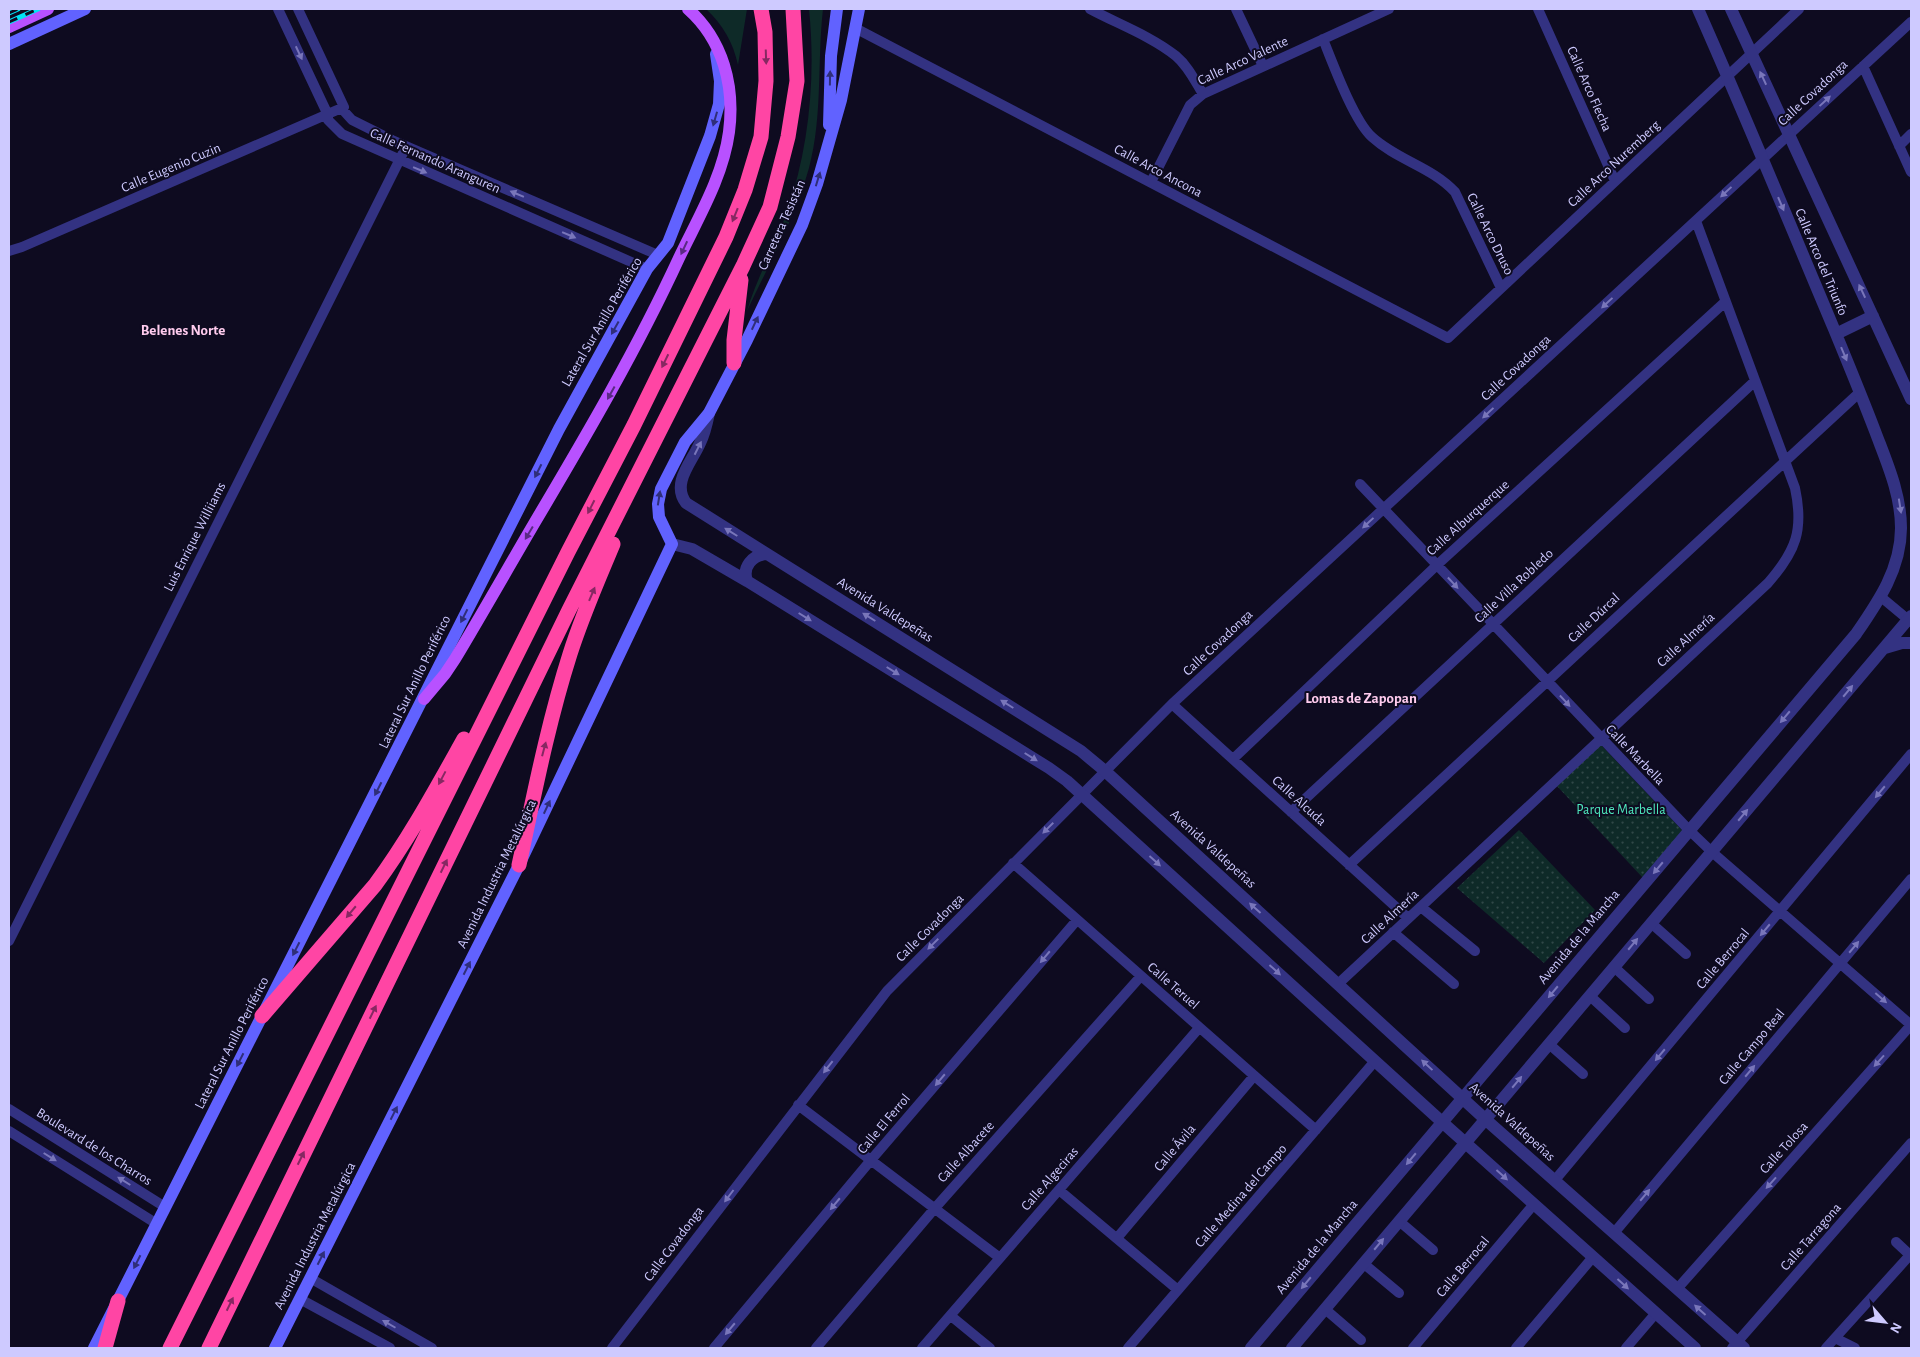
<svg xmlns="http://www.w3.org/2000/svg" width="1920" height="1357" viewBox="0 0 1920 1357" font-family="'Alegreya Sans',sans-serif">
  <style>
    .grass { fill: #0e2a28 }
    .park { fill: url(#park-dots) }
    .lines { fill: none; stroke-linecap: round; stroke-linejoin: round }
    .minor { stroke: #333282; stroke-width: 10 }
    .tertiary { stroke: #333282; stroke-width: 12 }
    .secondary { stroke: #6162ff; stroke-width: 12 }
    .primary { stroke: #b851ff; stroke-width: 12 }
    .motorway { stroke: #ff45a4; stroke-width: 15 }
    .rail-casing { stroke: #00e4f5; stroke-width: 5 }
    .rail { stroke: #0e0b20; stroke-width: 3; stroke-dasharray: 9; stroke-linecap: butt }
    .oneway { fill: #7976ba }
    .oneway2 { fill: #862862 }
    .oneway3 { fill: #2f2e79 }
    .oneway4 { fill: #5a2a84 }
    .labels { text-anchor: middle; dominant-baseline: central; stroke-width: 4; stroke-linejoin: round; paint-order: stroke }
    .street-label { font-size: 14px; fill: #cecaff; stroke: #0e0b20 }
    .park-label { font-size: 14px; fill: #4ee7bc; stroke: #0e0b20 }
    .neighbourhood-label { font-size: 15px; font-weight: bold; fill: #fce; stroke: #0e0b20 }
  </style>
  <defs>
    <pattern id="park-dots" width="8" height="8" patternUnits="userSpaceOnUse" patternTransform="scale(1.25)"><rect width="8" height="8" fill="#0e2a28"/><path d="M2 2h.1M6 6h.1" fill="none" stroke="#304848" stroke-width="1.8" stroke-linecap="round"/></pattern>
  </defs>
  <rect width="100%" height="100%" fill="#0e0b20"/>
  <path class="grass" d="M 706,9 L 747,9 L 738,65 C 733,42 723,25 706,9 Z
    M 809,9 L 823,9 C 817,62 823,115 809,168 C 795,218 769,264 747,311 C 757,277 775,246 787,212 C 809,148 816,77 809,9 Z"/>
  <path class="park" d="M 1599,743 L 1683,831 L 1643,878 L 1556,785 Z
    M 1519,830 L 1595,910 L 1544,963 L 1457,888 Z"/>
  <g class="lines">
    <path class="minor" d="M 278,9 L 328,115 L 328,120 L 342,134 L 647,269
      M 298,9 L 344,107 L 342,109 L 352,120 L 392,140 L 658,255
      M 1090,9 C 1118,24 1151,36 1176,56 C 1188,66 1195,81 1203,94
      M 1236,9 L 1263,66
      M 1538,9 L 1615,181
      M 855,28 L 1448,338 L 1799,9
      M 1323,39 C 1333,64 1354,121 1372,137 C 1397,160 1432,167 1455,192 L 1501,288
      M 1863,66 L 1911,172
      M 1899,146 L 1911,134
      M 1151,182 L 1190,105 L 1203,94 L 1389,9
      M 9,251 L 22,247 L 344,107
      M 1360,484 L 1689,830 L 1712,852 L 1911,1025 L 1677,1289
      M 1881,597 L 1911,622
      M 1172,704 L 1408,918
      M 1233,759 L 1437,565 L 1725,302
      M 1291,812 L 1755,381
      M 1013,863 L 1316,1130
      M 1349,865 L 1860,392
      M 1421,907 L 1475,951
      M 1651,923 L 1686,954
      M 1393,932 L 1454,984
      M 9,941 L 406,147
      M 1614,967 L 1649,999
      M 1338,984 L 1768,583 C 1796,551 1804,530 1795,488 L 1696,221
      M 1590,996 L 1625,1028
      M 1549,1044 L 1583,1074
      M 798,1105 L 1000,1258
      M 9,1109 L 165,1207
      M 9,1131 L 157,1224
      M 1555,1180 L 1911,754
      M 1059,1190 L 1178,1290
      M 1399,1221 L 1433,1250
      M 1614,1233 L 1911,879
      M 1117,1238 L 1254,1076
      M 1896,1242 L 1911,1256
      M 1363,1263 L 1399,1293
      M 310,1278 L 432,1348
      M 300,1299 L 390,1348
      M 1325,1309 L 1361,1340
      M 951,1316 L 990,1348
      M 1835,1338 L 1855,1348
      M 612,1348 L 887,991 L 1172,704 L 1911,22
      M 714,1348 L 871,1160 L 1077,920
      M 816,1348 L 935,1208 L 1141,976
      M 922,1348 L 1199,1028
      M 1128,1348 L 1375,1061
      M 1413,1348 L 1534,1204
      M 1516,1348 L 1593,1257
      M 1626,1348 L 1656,1313
      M 1732,1348 L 1911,1143
      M 1826,1348 L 1910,1255"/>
    <path class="tertiary" d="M 1731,9 L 1911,399
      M 1836,334 L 1873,316
      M 709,413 C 707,423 705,433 700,443 C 692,462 671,483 686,503 L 1081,751 L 1105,771 L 1485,1119 L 1744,1348
      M 672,544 L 692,549 L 747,581 L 1049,768 L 1067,781 L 1442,1122 L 1695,1348
      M 747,581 C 742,567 752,555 767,554
      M 1885,648 L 1902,643 L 1911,643
      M 1251,1348 L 1856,634 C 1878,602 1901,569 1901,528 C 1901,494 1887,463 1875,431 C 1862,397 1848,363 1834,329 C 1789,222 1745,115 1698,9
      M 1292,1348 L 1911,616"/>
    <path class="secondary" d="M 9,44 L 85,9
      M 829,125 L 831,56 L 837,9
      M 94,1348 L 559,429 L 647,269 L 668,243 L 710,136 L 719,104 L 720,81 L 716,54
      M 275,1348 L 519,865 L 672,544 L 659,517 L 658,504 L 661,489 L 685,442 L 709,413 L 747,340 L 802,225 L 817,184 L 841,100 L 859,9"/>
    <path class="primary" d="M 9,27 L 48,9
      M 424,699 L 445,674 L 455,659 C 482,614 508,568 535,522 C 586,436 637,349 679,258 C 698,218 723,177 729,132 C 735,86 723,40 688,9"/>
    <path class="motorway" d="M 734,363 L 734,340 L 741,280
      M 519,865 C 534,795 548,723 570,654 C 582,616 598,580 613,544
      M 262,1016 L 375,885 C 409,839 436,789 464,739
      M 105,1348 L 118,1301
      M 170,1348 L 568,552 L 634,425 L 726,237 L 745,190 L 761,137 L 766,81 L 765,32 L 761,9
      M 209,1348 L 569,610 L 743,266 L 770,207 L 788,137 L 797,81 L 793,9"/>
    <g class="rail-casing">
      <path id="rail" d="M 9,13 L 18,9
        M 9,22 L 38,9"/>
    </g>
    <use href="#rail" class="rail"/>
  </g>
  <defs><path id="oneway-solid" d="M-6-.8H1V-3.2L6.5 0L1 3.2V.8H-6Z" transform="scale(1.25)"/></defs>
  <g class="oneway">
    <use href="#oneway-solid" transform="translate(299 53) rotate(65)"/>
    <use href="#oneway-solid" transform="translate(1763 78) rotate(-115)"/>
    <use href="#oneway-solid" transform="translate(1825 101) rotate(-43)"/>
    <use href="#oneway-solid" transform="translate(420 170) rotate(23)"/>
    <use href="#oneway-solid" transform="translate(1726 192) rotate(137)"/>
    <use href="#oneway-solid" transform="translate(517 194) rotate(-157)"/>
    <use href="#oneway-solid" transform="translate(1781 204) rotate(67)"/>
    <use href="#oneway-solid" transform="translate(569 235) rotate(23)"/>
    <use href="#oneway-solid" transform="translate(1862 291) rotate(-115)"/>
    <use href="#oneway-solid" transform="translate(1607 303) rotate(137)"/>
    <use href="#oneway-solid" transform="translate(1844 354) rotate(67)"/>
    <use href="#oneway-solid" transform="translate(1488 413) rotate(137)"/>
    <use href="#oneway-solid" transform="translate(698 448) rotate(-63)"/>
    <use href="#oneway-solid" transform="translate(1900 506) rotate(81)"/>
    <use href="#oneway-solid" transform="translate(1368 523) rotate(137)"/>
    <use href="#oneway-solid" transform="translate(731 532) rotate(-148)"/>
    <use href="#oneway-solid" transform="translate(1453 583) rotate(47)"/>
    <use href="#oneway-solid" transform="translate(805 617) rotate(32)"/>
    <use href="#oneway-solid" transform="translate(869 617) rotate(-148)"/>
    <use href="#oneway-solid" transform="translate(893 671) rotate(32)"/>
    <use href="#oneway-solid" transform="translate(1848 691) rotate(-50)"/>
    <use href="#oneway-solid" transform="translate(1565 701) rotate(47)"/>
    <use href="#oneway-solid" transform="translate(1007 704) rotate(-148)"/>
    <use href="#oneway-solid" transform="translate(1785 717) rotate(130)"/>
    <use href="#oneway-solid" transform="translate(1031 757) rotate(32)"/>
    <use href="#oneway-solid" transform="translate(1880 792) rotate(130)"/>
    <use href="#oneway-solid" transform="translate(1743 815) rotate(-50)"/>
    <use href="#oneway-solid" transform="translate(1048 828) rotate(135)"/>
    <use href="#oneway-solid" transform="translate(1155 861) rotate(42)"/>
    <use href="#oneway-solid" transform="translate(1658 868) rotate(130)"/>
    <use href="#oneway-solid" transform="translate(1255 908) rotate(-138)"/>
    <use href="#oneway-solid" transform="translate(1765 930) rotate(130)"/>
    <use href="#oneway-solid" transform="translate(933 944) rotate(135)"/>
    <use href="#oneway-solid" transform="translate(1633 944) rotate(-50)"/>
    <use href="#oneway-solid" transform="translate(1854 947) rotate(-50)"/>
    <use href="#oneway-solid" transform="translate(1045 957) rotate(130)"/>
    <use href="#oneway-solid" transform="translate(1275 970) rotate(42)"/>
    <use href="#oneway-solid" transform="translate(1553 992) rotate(130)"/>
    <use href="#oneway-solid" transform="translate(1881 998) rotate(41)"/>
    <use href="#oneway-solid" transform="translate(1660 1055) rotate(130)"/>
    <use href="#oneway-solid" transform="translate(1879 1061) rotate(132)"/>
    <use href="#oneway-solid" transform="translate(1427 1065) rotate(-137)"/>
    <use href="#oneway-solid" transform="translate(828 1067) rotate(128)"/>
    <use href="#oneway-solid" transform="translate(1750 1071) rotate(-50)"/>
    <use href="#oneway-solid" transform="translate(940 1080) rotate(130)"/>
    <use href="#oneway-solid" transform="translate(1517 1082) rotate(-50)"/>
    <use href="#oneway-solid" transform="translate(50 1157) rotate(32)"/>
    <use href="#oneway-solid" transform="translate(1411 1159) rotate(130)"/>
    <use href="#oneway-solid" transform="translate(1502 1175) rotate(42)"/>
    <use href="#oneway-solid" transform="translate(124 1181) rotate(-148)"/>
    <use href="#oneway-solid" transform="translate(1771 1183) rotate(132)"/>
    <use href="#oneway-solid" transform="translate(1645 1195) rotate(-50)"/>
    <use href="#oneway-solid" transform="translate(729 1196) rotate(127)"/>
    <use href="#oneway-solid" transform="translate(835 1204) rotate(130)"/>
    <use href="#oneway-solid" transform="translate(1379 1244) rotate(-50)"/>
    <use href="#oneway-solid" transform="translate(1306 1283) rotate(130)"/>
    <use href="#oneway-solid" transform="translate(1623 1284) rotate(42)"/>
    <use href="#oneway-solid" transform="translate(1700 1310) rotate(-138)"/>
    <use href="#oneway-solid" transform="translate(389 1324) rotate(-150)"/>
    <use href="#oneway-solid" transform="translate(730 1329) rotate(130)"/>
  </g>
  <g class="oneway2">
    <use href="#oneway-solid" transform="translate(766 57) rotate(88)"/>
    <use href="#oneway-solid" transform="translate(735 215) rotate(112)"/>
    <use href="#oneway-solid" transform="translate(665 361) rotate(116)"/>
    <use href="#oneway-solid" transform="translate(591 507) rotate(117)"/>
    <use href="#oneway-solid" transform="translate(592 594) rotate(-67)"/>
    <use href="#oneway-solid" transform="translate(544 749) rotate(-75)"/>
    <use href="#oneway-solid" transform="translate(442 778) rotate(118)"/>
    <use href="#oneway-solid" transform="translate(444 866) rotate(-64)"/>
    <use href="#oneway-solid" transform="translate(351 912) rotate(130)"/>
    <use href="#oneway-solid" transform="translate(373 1012) rotate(-64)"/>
    <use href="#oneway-solid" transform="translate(301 1158) rotate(-64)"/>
    <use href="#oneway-solid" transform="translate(230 1304) rotate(-64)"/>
  </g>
  <g class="oneway3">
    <use href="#oneway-solid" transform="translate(830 78) rotate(-89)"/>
    <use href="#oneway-solid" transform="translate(715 119) rotate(106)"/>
    <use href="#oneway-solid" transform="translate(818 179) rotate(-73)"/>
    <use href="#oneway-solid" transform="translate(755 323) rotate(-65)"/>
    <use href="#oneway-solid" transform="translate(615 328) rotate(119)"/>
    <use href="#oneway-solid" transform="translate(538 471) rotate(117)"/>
    <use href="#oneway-solid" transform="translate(659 498) rotate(-81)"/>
    <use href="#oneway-solid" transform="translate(464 616) rotate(117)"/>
    <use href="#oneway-solid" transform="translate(378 789) rotate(117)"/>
    <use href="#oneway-solid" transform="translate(547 807) rotate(-65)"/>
    <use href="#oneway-solid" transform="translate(296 949) rotate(117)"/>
    <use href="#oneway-solid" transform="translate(467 968) rotate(-63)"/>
    <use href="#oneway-solid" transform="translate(240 1060) rotate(117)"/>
    <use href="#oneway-solid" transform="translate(394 1113) rotate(-63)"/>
    <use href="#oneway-solid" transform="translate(321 1258) rotate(-63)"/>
    <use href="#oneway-solid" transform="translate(137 1262) rotate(117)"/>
  </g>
  <g class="oneway4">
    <use href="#oneway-solid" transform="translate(684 248) rotate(115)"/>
    <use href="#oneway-solid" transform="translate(611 393) rotate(119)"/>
    <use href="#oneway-solid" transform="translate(529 533) rotate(121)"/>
  </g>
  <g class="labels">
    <g class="street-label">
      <text transform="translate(1243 61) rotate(-25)">Calle Arco Valente</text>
      <text transform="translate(1589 89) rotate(66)">Calle Arco Flecha</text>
      <text transform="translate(1813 93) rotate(-43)">Calle Covadonga</text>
      <text transform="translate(435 161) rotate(24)">Calle Fernando Aranguren</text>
      <text transform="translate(1614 164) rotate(-43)">Calle Arco Nuremberg</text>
      <text transform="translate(171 168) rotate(-23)">Calle Eugenio Cuzin</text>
      <text transform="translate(1158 171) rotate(28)">Calle Arco Ancona</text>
      <text transform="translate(782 225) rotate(-66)">Carretera Tesistán</text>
      <text transform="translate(1490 234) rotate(64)">Calle Arco Druso</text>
      <text transform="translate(1821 262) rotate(67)">Calle Arco del Triunfo</text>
      <text transform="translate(602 322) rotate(-60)">Lateral Sur Anillo Periférico</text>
      <text transform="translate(1516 368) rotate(-43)">Calle Covadonga</text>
      <text transform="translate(1468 518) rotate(-42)">Calle Alburquerque</text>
      <text transform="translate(195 537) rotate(-63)">Luis Enrique Williiams</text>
      <text transform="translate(1514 586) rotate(-43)">Calle Villa Robledo</text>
      <text transform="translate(885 610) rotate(32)">Avenida Valdepeñas</text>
      <text transform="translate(1594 618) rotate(-43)">Calle Dúrcal</text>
      <text transform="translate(1686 640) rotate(-43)">Calle Almería</text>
      <text transform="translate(1218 643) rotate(-43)">Calle Covadonga</text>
      <text transform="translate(415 682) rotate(-64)">Lateral Sur Anillo Periférico</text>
      <text transform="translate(1635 755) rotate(46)">Calle Marbella</text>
      <text transform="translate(1299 801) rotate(42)">Calle Alcuda</text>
      <text transform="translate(1213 849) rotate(42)">Avenida Valdepeñas</text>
      <text transform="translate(497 874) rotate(-64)">Avenida Industria Metalúrgica</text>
      <text transform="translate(1390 917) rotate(-43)">Calle Almería</text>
      <text transform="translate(930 928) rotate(-45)">Calle Covadonga</text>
      <text transform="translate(1579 937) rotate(-50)">Avenida de la Mancha</text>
      <text transform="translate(1723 959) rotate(-50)">Calle Berrocal</text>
      <text transform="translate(1173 986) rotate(41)">Calle Teruel</text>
      <text transform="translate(232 1043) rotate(-63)">Lateral Sur Anillo Periférico</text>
      <text transform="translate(1752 1047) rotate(-50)">Calle Campo Real</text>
      <text transform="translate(1512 1122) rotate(42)">Avenida Valdepeñas</text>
      <text transform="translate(884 1124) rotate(-50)">Calle El Ferrol</text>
      <text transform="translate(94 1147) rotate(32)">Boulevard de los Charros</text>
      <text transform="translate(1175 1148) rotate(-50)">Calle Ávila</text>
      <text transform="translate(1784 1148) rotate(-48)">Calle Tolosa</text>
      <text transform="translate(966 1152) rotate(-48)">Calle Albacete</text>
      <text transform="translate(1050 1179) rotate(-49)">Calle Algeciras</text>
      <text transform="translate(1241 1196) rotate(-49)">Calle Medina del Campo</text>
      <text transform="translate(315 1236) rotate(-63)">Avenida Industria Metalúrgica</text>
      <text transform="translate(1811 1237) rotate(-49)">Calle Tarragona</text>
      <text transform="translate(674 1244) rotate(-53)">Calle Covadonga</text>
      <text transform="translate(1317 1247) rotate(-50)">Avenida de la Mancha</text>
      <text transform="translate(1463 1267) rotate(-50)">Calle Berrocal</text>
    </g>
    <g class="park-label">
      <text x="1621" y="810">Parque Marbella</text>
    </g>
    <g class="neighbourhood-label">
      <text x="183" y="330">Belenes Norte</text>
      <text x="1361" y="698">Lomas de Zapopan</text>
    </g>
  </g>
  <rect width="1920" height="1357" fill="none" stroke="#cecaff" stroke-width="20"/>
  <g transform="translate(1885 1322) rotate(118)" stroke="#0e0b20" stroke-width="4" paint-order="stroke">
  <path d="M0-4L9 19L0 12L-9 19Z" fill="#cecaff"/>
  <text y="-8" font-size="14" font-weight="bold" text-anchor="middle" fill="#cecaff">N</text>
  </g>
</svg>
